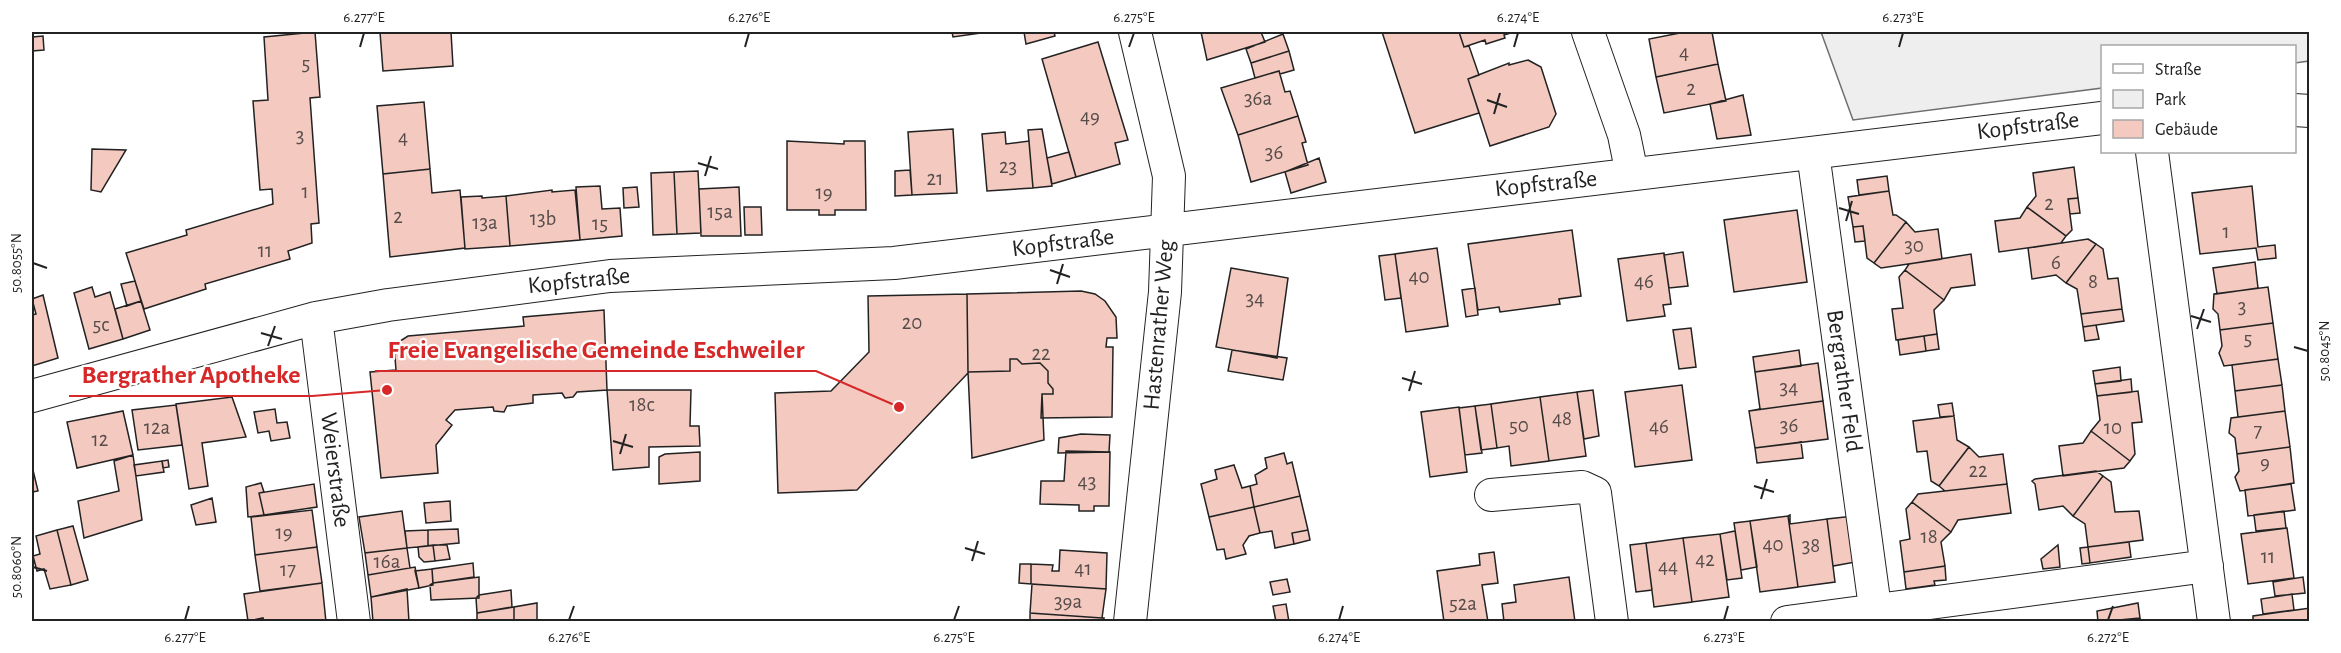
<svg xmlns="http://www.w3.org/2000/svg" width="2341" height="653" viewBox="0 0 2341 653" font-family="'Alegreya Sans',sans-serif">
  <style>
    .green { fill: #eee; stroke: #6f6f6f; stroke-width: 1.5 }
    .building { fill: #f3c9c0; stroke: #222; stroke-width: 1.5 }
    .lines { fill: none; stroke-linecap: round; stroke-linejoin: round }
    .street-casing { stroke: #222; stroke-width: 34 }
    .street { stroke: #fff; stroke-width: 32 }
    .ticks { fill: none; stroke: #222; stroke-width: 2 }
    .labels { text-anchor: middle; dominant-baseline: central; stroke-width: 4.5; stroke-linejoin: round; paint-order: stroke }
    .number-label { font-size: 21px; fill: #564c4a }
    .street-label { font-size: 24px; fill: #222; stroke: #fff }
    .leader { fill: none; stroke: #d62828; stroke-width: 2 }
    .callout-dot { fill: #d62828; stroke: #fff; stroke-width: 2 }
    .callout-label { font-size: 26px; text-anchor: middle; font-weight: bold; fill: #d62828; stroke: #fff; stroke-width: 4.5; stroke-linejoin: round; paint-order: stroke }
    .neatline { fill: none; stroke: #222; stroke-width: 2 }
    .ticks-label { font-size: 15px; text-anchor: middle; fill: #222 }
  </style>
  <rect width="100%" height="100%" fill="#fff"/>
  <path class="green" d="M 1821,32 L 2309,32 L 2309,61 L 2295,63 L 2294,46 L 2102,46 L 2102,88 L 1853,120 Z"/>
  <path class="building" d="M 315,32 L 320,97 L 310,98 L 319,223 L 311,224 L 312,243 L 288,251 L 290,259 L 205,284 L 206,289 L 144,309 L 126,253 L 187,235 L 186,230 L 273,204 L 272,189 L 260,190 L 253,101 L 268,100 L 264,37 Z
    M 380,32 L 451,32 L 453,66 L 383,71 Z
    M 952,32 L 988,32 L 953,37 Z
    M 1024,32 L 1054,32 L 1055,36 L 1026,44 Z
    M 1201,32 L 1261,32 L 1265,42 L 1207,60 Z
    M 1382,32 L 1459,32 L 1464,47 L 1469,46 L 1479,75 L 1468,79 L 1479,113 L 1415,133 Z
    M 1459,32 L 1514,32 L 1504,35 L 1505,38 L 1486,44 L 1485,40 L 1464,47 Z
    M 1685,32 L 1712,32 L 1718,64 L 1656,77 L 1649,39 Z
    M 1283,34 L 1289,51 L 1251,63 L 1246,49 Z
    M 43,36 L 44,50 L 32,51 L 32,37 Z
    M 1098,42 L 1128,140 L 1115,143 L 1120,164 L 1076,177 L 1042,59 Z
    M 1289,51 L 1294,70 L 1280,74 L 1279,71 L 1255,78 L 1251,63 Z
    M 1528,60 L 1541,67 L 1556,114 L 1549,127 L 1490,146 L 1468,79 L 1509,63 L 1509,65 Z
    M 1718,64 L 1726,101 L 1664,113 L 1656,77 Z
    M 1279,71 L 1285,92 L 1290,91 L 1298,116 L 1238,135 L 1221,88 Z
    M 1743,95 L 1751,135 L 1717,139 L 1710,104 Z
    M 424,102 L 430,169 L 383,174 L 377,106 Z
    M 1298,116 L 1306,142 L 1302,143 L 1308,165 L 1251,182 L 1238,135 Z
    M 953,129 L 957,193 L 912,195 L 908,132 Z
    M 1042,129 L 1052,186 L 1033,188 L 1028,130 Z
    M 1005,132 L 1006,144 L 1029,141 L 1033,188 L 987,191 L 982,134 Z
    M 787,141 L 844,144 L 844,141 L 865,141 L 866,210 L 835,210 L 835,215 L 819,215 L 819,210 L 787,210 Z
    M 92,149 L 126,150 L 101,192 L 91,190 Z
    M 1069,152 L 1076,177 L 1052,184 L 1047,158 Z
    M 1319,158 L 1326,182 L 1291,193 L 1285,172 Z
    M 2074,167 L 2078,198 L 2068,199 L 2072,230 L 2066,236 L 2027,207 L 2036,196 L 2033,173 Z
    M 430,169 L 432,193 L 460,190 L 465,248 L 390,257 L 383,174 Z
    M 910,170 L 912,195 L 895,196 L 895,171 Z
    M 698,171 L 701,233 L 677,234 L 674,172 Z
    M 674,172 L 677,234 L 653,235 L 651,173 Z
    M 1887,176 L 1889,191 L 1859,195 L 1857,180 Z
    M 600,186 L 602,209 L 620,208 L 622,236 L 580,240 L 576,187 Z
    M 2252,186 L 2258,247 L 2275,245 L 2276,258 L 2258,260 L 2256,248 L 2200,254 L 2192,193 Z
    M 637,187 L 639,207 L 624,208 L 623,188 Z
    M 739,187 L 741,236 L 701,236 L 699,189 Z
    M 552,190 L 552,192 L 575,190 L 580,240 L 510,246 L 506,196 Z
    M 1889,191 L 1893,215 L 1896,215 L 1906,222 L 1874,263 L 1867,258 L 1863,226 L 1853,227 L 1848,197 Z
    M 482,196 L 482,198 L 506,196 L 510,246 L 465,249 L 461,197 Z
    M 2078,198 L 2080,213 L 2070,214 L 2068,199 Z
    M 744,207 L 761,207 L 762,235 L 745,235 Z
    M 2027,207 L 2066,236 L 2061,243 L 1999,252 L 1995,221 L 2020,218 Z
    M 1797,210 L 1807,282 L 1734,292 L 1724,220 Z
    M 1906,222 L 1915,232 L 1938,229 L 1942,259 L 1881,268 L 1874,263 Z
    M 1863,226 L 1865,241 L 1855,242 L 1853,227 Z
    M 1572,230 L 1581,296 L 1559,299 L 1560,304 L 1500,312 L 1499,307 L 1478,310 L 1468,244 Z
    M 2088,239 L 2096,244 L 2066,283 L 2056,275 L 2032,279 L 2028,248 Z
    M 2096,244 L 2103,249 L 2108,279 L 2118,278 L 2122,309 L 2081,314 L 2077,289 L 2066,283 Z
    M 1437,248 L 1448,326 L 1406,332 L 1395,254 Z
    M 1683,252 L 1688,286 L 1669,288 L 1664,255 Z
    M 1664,253 L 1671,304 L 1663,305 L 1665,316 L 1627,321 L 1618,259 Z
    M 1395,254 L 1401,298 L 1385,300 L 1379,256 Z
    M 1971,254 L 1975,285 L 1951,288 L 1944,300 L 1905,270 L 1909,264 Z
    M 2255,262 L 2258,288 L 2217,294 L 2213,268 Z
    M 1231,268 L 1288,278 L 1277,358 L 1216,347 Z
    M 1905,270 L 1944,300 L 1934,310 L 1937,334 L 1896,340 L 1892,309 L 1903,308 L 1899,277 Z
    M 135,281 L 141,301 L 127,306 L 121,284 Z
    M 92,287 L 95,297 L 110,292 L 123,339 L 89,349 L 74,293 Z
    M 2268,287 L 2273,323 L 2220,330 L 2218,314 L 2213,309 L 2214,294 Z
    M 1475,288 L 1478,315 L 1466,317 L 1462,290 Z
    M 1081,291 L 1095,294 L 1105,301 L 1116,317 L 1117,338 L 1107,338 L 1106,347 L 1113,347 L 1112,417 L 1041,418 L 1042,394 L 1053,394 L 1053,389 L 1048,383 L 1048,371 L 1040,363 L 1022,364 L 1017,359 L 1010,359 L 1010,371 L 968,372 L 967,294 Z
    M 967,294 L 968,373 L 857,490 L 778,493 L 775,393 L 831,391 L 869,352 L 868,296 Z
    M 43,295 L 58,358 L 32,366 L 32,315 L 36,314 L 32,299 Z
    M 141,301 L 150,330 L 123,339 L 115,309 Z
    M 2122,309 L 2124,321 L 2083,327 L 2081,314 Z
    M 604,310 L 607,390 L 577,392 L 573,397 L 565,398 L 562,393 L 533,395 L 533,403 L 507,406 L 504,412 L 494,411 L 493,407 L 455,410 L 446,420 L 452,425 L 436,445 L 438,473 L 381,478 L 370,372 L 396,370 L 394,345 L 408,336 L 524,326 L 523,317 Z
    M 2273,323 L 2278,359 L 2224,366 L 2219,353 L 2222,346 L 2220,330 Z
    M 2096,325 L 2099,339 L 2085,341 L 2083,327 Z
    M 1691,328 L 1696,367 L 1679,369 L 1673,330 Z
    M 1937,334 L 1939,349 L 1926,351 L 1924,336 Z
    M 1924,336 L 1926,351 L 1900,355 L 1898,340 Z
    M 1232,350 L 1287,358 L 1283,380 L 1228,371 Z
    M 1799,350 L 1801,366 L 1755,372 L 1753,357 Z
    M 1010,359 L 1017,359 L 1022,364 L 1040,363 L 1048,371 L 1048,383 L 1053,389 L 1053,394 L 1042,394 L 1044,440 L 972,458 L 968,372 L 1010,371 Z
    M 2278,359 L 2282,385 L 2235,391 L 2232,365 Z
    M 1818,363 L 1823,401 L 1749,411 L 1760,409 L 1755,372 Z
    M 2120,367 L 2121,381 L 2095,384 L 2093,371 Z
    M 2131,379 L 2132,392 L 2097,396 L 2095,384 Z
    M 1682,385 L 1692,460 L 1635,467 L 1625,392 Z
    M 2282,385 L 2285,411 L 2238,417 L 2235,391 Z
    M 607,390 L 691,390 L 690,426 L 699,426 L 700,446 L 649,447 L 649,467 L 613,470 Z
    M 1593,390 L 1599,436 L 1584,439 L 1577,392 Z
    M 2138,391 L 2142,422 L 2132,423 L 2135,454 L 2130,461 L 2091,431 L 2100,420 L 2097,396 Z
    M 1577,392 L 1586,456 L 1549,461 L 1540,397 Z
    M 232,397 L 246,437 L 202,443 L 208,486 L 189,489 L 176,404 Z
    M 1540,397 L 1549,461 L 1511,466 L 1509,446 L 1497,448 L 1491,404 Z
    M 1823,401 L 1828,439 L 1755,448 L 1749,411 Z
    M 1952,403 L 1954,416 L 1940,417 L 1938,405 Z
    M 1491,404 L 1497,448 L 1481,450 L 1475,406 Z
    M 176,405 L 182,445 L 138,450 L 132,410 Z
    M 1475,406 L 1482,453 L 1465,455 L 1459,408 Z
    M 1459,407 L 1467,472 L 1430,477 L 1421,412 Z
    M 275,409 L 277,423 L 287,422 L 290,438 L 271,441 L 269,431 L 258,433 L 254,412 Z
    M 123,411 L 133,455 L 77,468 L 67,422 Z
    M 2285,411 L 2290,447 L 2237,454 L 2235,438 L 2229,433 L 2231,418 Z
    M 1954,416 L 1957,440 L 1969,447 L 1939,486 L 1931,481 L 1927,451 L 1917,452 L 1913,421 Z
    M 2091,431 L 2130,461 L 2124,468 L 2063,476 L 2059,446 L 2083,443 Z
    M 1081,434 L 1110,435 L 1109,452 L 1058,453 L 1059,438 Z
    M 1801,442 L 1803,458 L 1757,463 L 1755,448 Z
    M 1969,447 L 1979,457 L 2003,454 L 2007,484 L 1945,491 L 1939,486 Z
    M 2290,447 L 2294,483 L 2240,491 L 2235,477 L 2239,471 L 2237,454 Z
    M 1066,451 L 1110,452 L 1109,506 L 1094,506 L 1094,511 L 1079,511 L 1079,505 L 1040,504 L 1041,481 L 1064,481 Z
    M 700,452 L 700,481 L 659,484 L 659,457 L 665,454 Z
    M 1284,453 L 1287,464 L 1292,462 L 1300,496 L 1254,507 L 1250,486 L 1257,484 L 1255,475 L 1267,468 L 1265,458 Z
    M 133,455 L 142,520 L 84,538 L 78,501 L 119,491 L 114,461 Z
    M 168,460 L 169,467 L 163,468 L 162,461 Z
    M 162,461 L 164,472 L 136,476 L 134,465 Z
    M 1234,465 L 1242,488 L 1250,486 L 1254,507 L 1209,517 L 1201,484 L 1217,479 L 1215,470 Z
    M 32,466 L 38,491 L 32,492 Z
    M 2096,471 L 2103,476 L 2073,516 L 2063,506 L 2039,510 L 2035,484 L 2032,481 L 2035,479 Z
    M 2103,476 L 2111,482 L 2115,512 L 2139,511 L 2143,540 L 2088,547 L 2085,524 L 2073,516 Z
    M 261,483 L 264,492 L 259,493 L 264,515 L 248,517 L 246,487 Z
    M 314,484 L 317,507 L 264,515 L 259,493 Z
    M 2007,484 L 2011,513 L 1958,520 L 1951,532 L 1912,502 L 1918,494 Z
    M 2291,484 L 2295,510 L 2248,516 L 2245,490 Z
    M 1300,496 L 1308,530 L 1292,533 L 1294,544 L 1275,548 L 1272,531 L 1260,533 L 1254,507 Z
    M 212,498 L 216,522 L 196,525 L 191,505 Z
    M 450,501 L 451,521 L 426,523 L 424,503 Z
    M 1912,502 L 1951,532 L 1941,542 L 1945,566 L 1904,572 L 1900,541 L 1910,539 L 1906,509 Z
    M 1254,507 L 1260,533 L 1249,536 L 1243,545 L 1246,554 L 1226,559 L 1224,549 L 1217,550 L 1209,517 Z
    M 312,510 L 317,547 L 255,555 L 251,517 Z
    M 402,511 L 407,548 L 365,553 L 359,517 Z
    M 2284,511 L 2286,528 L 2256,531 L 2254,515 Z
    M 1790,515 L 1790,524 L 1827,519 L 1835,582 L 1798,587 L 1788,516 Z
    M 1788,516 L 1798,587 L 1760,592 L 1750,521 Z
    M 1854,516 L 1861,561 L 1833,566 L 1827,519 Z
    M 1750,521 L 1757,567 L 1741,570 L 1734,523 Z
    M 73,526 L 88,580 L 71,585 L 57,530 Z
    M 2287,528 L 2294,578 L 2248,584 L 2241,534 Z
    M 458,529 L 459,543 L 428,546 L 428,530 Z
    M 57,530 L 71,585 L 50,589 L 44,569 L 37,571 L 33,556 L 40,554 L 36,536 Z
    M 428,530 L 428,546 L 407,548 L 405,531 Z
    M 1308,530 L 1310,540 L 1294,544 L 1292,533 Z
    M 1735,531 L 1742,578 L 1727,580 L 1720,534 Z
    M 1720,534 L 1729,597 L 1692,602 L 1683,538 Z
    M 1683,538 L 1692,602 L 1654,607 L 1646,543 Z
    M 2129,542 L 2131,557 L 2090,563 L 2088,547 Z
    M 1646,543 L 1652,590 L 1636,592 L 1630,545 Z
    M 433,545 L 447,545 L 450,559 L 435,561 Z
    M 433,545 L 435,561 L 424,562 L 419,557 L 418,547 Z
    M 2058,545 L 2060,567 L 2043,569 L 2041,559 Z
    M 317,547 L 322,583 L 260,591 L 255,555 Z
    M 2088,547 L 2090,563 L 2082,564 L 2080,548 Z
    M 407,548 L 410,568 L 368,575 L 365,553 Z
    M 1060,550 L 1107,553 L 1106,589 L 1031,584 L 1031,564 L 1053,565 L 1052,571 L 1059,571 Z
    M 1494,552 L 1498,583 L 1482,585 L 1488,622 L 1444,622 L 1437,571 L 1480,565 L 1479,554 Z
    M 473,563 L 474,577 L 433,583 L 432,569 Z
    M 1020,564 L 1031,564 L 1031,584 L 1019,583 Z
    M 1945,566 L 1946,580 L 1934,581 L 1935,585 L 1906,589 L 1904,572 Z
    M 415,567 L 419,588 L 371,597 L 368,575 Z
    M 432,569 L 433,585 L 419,588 L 415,571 Z
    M 479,577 L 479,598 L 431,600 L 430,585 L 433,583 Z
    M 1569,577 L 1575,622 L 1504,622 L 1502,604 L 1516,602 L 1514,585 Z
    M 2303,577 L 2305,593 L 2275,596 L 2273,582 Z
    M 1287,579 L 1290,592 L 1273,595 L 1270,582 Z
    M 322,583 L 326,622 L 264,622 L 263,618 L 248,621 L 244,594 Z
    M 1032,584 L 1106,589 L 1102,618 L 1030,613 Z
    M 407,589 L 409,622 L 373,622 L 371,597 Z
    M 511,590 L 512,607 L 477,613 L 476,598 L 479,595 Z
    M 2292,594 L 2294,610 L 2263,614 L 2261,599 Z
    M 537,603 L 537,622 L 514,622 L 514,607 Z
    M 2138,603 L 2140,618 L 2098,622 L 2097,611 Z
    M 1286,604 L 1289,622 L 1276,622 L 1273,606 Z
    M 514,607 L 514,622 L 477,622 L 477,613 Z
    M 2310,608 L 2310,622 L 2253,622 L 2253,616 Z
    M 1030,613 L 1102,618 L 1104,618 L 1104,622 L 1030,622 Z
    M 2140,618 L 2141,622 L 2117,622 Z"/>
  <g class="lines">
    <g class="street-casing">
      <path id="street" d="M 1588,32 L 1624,135 L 1632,174
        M 2294,110 L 2310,111
        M 2152,152 L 2214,622
        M 1813,153 L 1877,622
        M 316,318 L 354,622
        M 32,396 L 316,318 L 388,305 L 610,276 L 894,263 L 2102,118
        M 1491,495 L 1582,487 L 1595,493 L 1612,622
        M 1130,622 L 1165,292 L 1169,176 L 1135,32
        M 1787,622 L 2207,566"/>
    </g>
    <use href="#street" class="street"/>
  </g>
  <path class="ticks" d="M 360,47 L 364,33M 745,47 L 749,33M 1129,47 L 1134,33M 1514,47 L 1518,33M 1899,47 L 1903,33M 1487,100 L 1507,107M 1494,114 L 1500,93M 698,163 L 718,169M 705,176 L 711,156M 1839,208 L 1859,214M 1846,221 L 1852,201M 33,263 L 47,268M 1050,270 L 1070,277M 1057,284 L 1063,264M 2191,316 L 2211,322M 2197,329 L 2204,309M 261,333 L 282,339M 268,346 L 275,326M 2294,347 L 2308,351M 1402,378 L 1422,384M 1409,391 L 1415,371M 613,441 L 633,447M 620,454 L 626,434M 1754,486 L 1774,492M 1761,499 L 1767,479M 965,548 L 985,554M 972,561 L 978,541M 33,567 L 47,571M 185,620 L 189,606M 569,620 L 574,606M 954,620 L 959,606M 1339,620 L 1343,606M 1724,620 L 1728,606M 2108,620 L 2113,606"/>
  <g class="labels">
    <g class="number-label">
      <text x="1684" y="52">4</text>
      <text x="306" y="63">5</text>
      <text x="1691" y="88">2</text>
      <text x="1258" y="98">36a</text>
      <text x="1090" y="116">49</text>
      <text x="300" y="135">3</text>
      <text x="403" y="137">4</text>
      <text x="1274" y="152">36</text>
      <text x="1008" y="166">23</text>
      <text x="935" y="178">21</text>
      <text x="305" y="191">1</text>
      <text x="824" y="192">19</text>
      <text x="2049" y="203">2</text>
      <text x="720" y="211">15a</text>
      <text x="398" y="216">2</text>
      <text x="543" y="218">13b</text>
      <text x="485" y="222">13a</text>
      <text x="600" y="223">15</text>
      <text x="2226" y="231">1</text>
      <text x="1914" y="245">30</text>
      <text x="265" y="250">11</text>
      <text x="2056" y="262">6</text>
      <text x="1419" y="276">40</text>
      <text x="1644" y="281">46</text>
      <text x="2093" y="281">8</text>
      <text x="1255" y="298">34</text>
      <text x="2242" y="306">3</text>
      <text x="912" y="322">20</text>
      <text x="101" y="324">5c</text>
      <text x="2248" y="338">5</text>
      <text x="1041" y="353">22</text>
      <text x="1789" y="387">34</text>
      <text x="642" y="404">18c</text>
      <text x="1562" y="418">48</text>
      <text x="1519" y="425">50</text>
      <text x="1789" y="425">36</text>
      <text x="1659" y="426">46</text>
      <text x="157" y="427">12a</text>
      <text x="2113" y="427">10</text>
      <text x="2258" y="430">7</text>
      <text x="100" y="439">12</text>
      <text x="2265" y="462">9</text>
      <text x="1978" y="470">22</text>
      <text x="1087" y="481">43</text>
      <text x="284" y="532">19</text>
      <text x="1929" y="536">18</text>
      <text x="1773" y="544">40</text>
      <text x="1811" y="545">38</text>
      <text x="2268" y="556">11</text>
      <text x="1705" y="559">42</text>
      <text x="387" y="561">16a</text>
      <text x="1668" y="566">44</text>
      <text x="1083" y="568">41</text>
      <text x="288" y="569">17</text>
      <text x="1068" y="601">39a</text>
      <text x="1463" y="603">52a</text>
    </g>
    <g class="street-label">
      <text transform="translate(2028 126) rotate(-7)">Kopfstraße</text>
      <text transform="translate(1546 184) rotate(-6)">Kopfstraße</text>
      <text transform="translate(1063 243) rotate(-7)">Kopfstraße</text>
      <text transform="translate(579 281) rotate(-6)">Kopfstraße</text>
      <text transform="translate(1159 325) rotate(-85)">Hastenrather Weg</text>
      <text transform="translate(1844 381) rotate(82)">Bergrather Feld</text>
      <text transform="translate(335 470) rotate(83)">Weierstraße</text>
    </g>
  </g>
  <path class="leader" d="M899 407L816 371H375M387 390L312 396H69"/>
  <g class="callout-dot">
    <circle cx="899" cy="407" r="6"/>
    <circle cx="387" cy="390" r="6"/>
  </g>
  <g class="callout-label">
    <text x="596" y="358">Freie Evangelische Gemeinde Eschweiler</text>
    <text x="191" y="383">Bergrather Apotheke</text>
  </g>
  <rect width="2341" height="653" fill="none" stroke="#ffffff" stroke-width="66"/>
  <rect x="2101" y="45" width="195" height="108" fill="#ffffff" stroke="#a7a7a7" stroke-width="1.5"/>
  <rect x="2113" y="64" width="30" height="9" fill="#ffffff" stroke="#a7a7a7" stroke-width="1.5"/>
  <text x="2155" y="75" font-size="18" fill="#222222">Straße</text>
  <rect x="2113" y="90" width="30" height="18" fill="#eeeeee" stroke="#a7a7a7" stroke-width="1.5"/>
  <text x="2155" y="105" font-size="18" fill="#222222">Park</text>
  <rect x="2113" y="120" width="30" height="18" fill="#f3c9c0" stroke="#a7a7a7" stroke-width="1.5"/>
  <text x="2155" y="135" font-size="18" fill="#222222">Gebäude</text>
  <rect x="33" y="33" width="2275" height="587" class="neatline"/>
  <g class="ticks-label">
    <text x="364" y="22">6.277°E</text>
    <text x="749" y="22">6.276°E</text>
    <text x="1134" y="22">6.275°E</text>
    <text x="1518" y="22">6.274°E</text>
    <text x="1903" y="22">6.273°E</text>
    <text transform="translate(16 263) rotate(-90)" y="5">50.8055°N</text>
    <text transform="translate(2324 351) rotate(-90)" y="5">50.8045°N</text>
    <text transform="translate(16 567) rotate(-90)" y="5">50.8060°N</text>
    <text x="185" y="642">6.277°E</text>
    <text x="569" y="642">6.276°E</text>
    <text x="954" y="642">6.275°E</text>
    <text x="1339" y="642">6.274°E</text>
    <text x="1724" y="642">6.273°E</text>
    <text x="2108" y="642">6.272°E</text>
  </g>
</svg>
